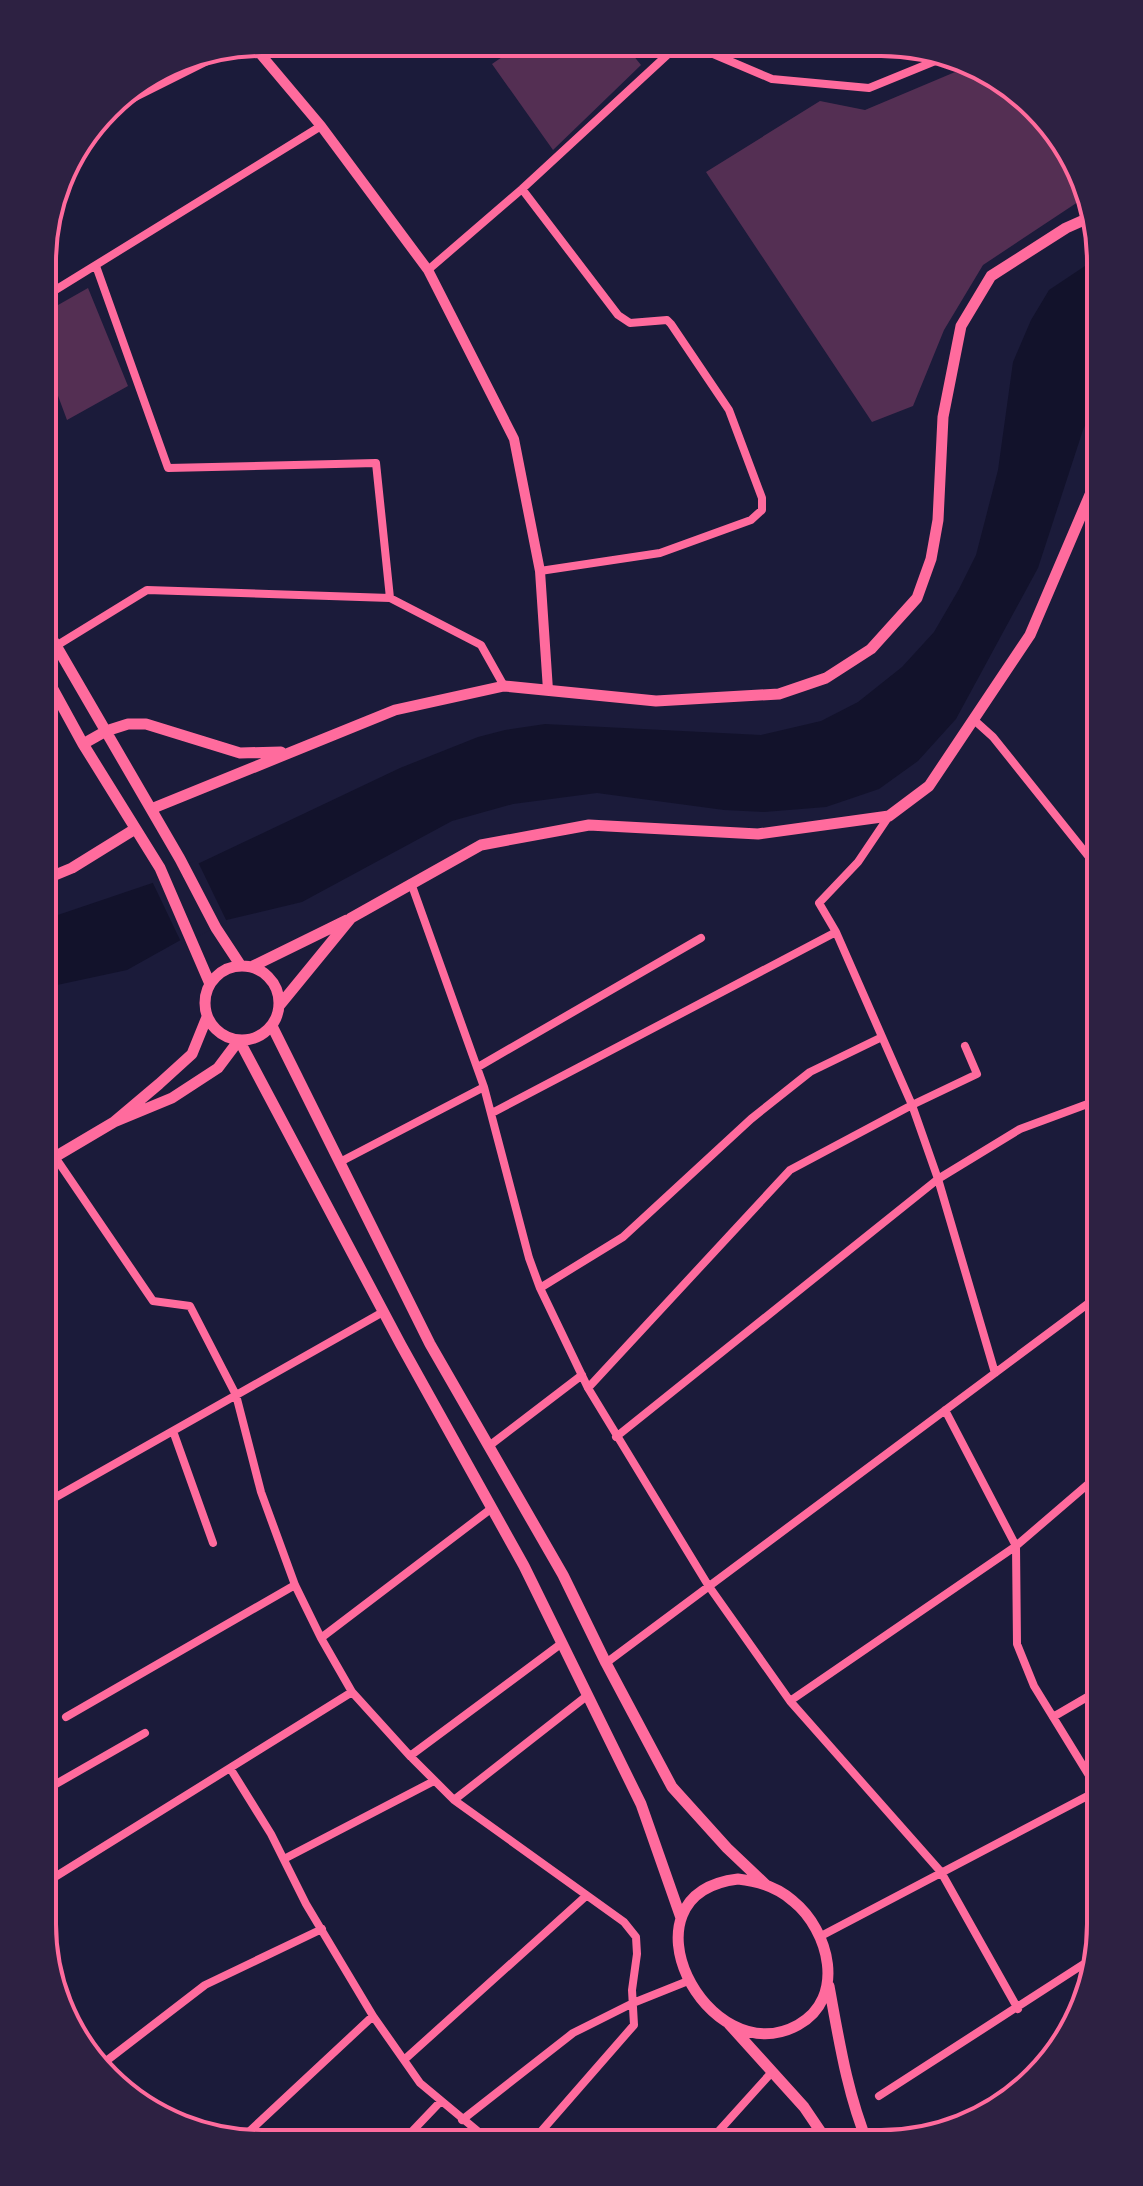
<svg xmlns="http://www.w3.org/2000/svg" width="1143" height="2186" viewBox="0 0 1143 2186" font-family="'Libre Baskerville',serif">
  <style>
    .water { fill: #12122b }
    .pier { fill: #1b1b3a }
    .building { fill: #542f53 }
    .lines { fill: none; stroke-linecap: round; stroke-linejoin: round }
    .minor { stroke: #ff6b9d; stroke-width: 8 }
    .tertiary { stroke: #ff6b9d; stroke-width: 10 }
    .secondary { stroke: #ff6b9d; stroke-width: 11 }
    .rim { fill: none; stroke: #ff6b9d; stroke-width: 4 }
  </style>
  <rect width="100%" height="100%" fill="#1b1b3a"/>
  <path class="water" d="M 1100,256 L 1101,390 L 1083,430 L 1038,568 L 956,719 L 918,761 L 879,789 L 826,807 L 764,812 L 724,810 L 597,793 L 513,804 L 452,821 L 302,902 L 218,922 L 195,932 L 127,970 L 43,988 L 43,920 L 170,877 L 400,768 L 478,737 L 505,730 L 545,724 L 761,735 L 821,721 L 858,702 L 902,667 L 934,632 L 959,589 L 976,555 L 998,470 L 1013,362 L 1031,320 L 1049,290 Z"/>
  <path class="pier" d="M 197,860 L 227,922 L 182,944 L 151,879 Z"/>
  <path class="building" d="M 521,44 L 624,44 L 641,65 L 553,150 L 492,64 Z
    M 967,67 L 1026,96 L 1090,194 L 983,265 L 944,330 L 913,406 L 872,422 L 706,172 L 820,101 L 865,110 Z
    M 88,288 L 128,386 L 67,420 L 44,358 L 44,313 Z"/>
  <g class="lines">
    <path class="minor" d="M 692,45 L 772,79 L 869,88 L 945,57
      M 522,189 L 618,315 L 630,323 L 667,320 L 671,324 L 729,410 L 762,498 L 762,510 L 751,520 L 660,553 L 540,571
      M 96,266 L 168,468 L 376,463 L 390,598
      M 428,270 L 522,189 L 678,45
      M 44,297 L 321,126
      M 56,646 L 147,590 L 390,598 L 481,645 L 504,686
      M 43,691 L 48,878
      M 973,719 L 993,737 L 1101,872
      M 889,816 L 858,862 L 819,903 L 836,932 L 912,1105 L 938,1179 L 995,1373
      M 411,883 L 484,1087 L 529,1258 L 540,1288 L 588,1388 L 708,1585 L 790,1701 L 941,1872 L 1018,2009
      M 478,1067 L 701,938
      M 492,1113 L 836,932
      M 55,1157 L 153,1301 L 190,1306 L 236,1395 L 261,1492 L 295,1585 L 321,1638 L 352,1692 L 410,1756 L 454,1800 L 624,1922 L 636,1937 L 637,1954 L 632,1990 L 634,2025 L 531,2143
      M 340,1162 L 484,1087
      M 540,1288 L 623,1237 L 751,1119 L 810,1072 L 882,1037
      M 588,1388 L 790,1170 L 912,1105 L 977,1074 L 965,1046
      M 945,1410 L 1016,1546 L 1017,1644 L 1034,1686 L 1101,1795
      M 173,1431 L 213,1543
      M 616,1437 L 938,1179 L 1020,1129 L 1101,1099
      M 489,1446 L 582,1375
      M 42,1505 L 383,1312
      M 321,1638 L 492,1508
      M 606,1663 L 1101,1294
      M 790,1701 L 1016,1546 L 1101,1473
      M 66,1717 L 295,1585
      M 1053,1717 L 1101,1689
      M 410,1756 L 562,1643
      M 230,1768 L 271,1834 L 306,1904 L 373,2016 L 420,2083 L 492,2143
      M 42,1792 L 145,1733
      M 454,1800 L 588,1695
      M 284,1859 L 434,1781
      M 42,1885 L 352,1692
      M 821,1936 L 1097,1791
      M 404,2060 L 586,1896
      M 101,2065 L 205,1985 L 322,1929
      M 879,2096 L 1093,1958
      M 462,2120 L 573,2033 L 633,2003 L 688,1981
      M 238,2142 L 373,2016
      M 401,2143 L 441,2101
      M 708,2143 L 772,2072"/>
    <path class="tertiary" d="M 252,44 L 321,126 L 428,270 L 514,439 L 540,571 L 548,690
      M 107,110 L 231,48"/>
    <path class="secondary" d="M 43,623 L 180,859 L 216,928 L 241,966
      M 43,671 L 83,744 L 160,868 L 210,984
      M 83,744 L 106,731 L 128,724 L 146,724 L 240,753 L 281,752
      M 151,809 L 395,710 L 504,686 L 656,701 L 779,694 L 826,678 L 871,649 L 917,598 L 931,559 L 938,520 L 943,417 L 961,326 L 991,276 L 1066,228 L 1093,216
      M 43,880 L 72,868 L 135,829
      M205 1003a37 37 0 1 1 74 0a37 37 0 1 1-74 0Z
      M 251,967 L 347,920
      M 279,1006 L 351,918 L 481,845 L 589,825 L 758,834 L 889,816 L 929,786 L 1030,635 L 1101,469
      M 272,1026 L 430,1344 L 563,1575 L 606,1663 L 672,1787 L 727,1848 L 766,1885
      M 114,1122 L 172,1098 L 218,1068 L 239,1040 L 401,1345 L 524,1566 L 641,1804 L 681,1918
      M 43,1164 L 114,1122 L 159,1084 L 192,1054 L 207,1017
      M 738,1879 C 758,1881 777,1887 793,1901 C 829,1930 847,1998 798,2025 C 707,2075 614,1894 738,1879 Z
      M 829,1986 C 839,2040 847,2093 868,2144
      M 729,2024 L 804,2107 L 829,2144"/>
  </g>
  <path d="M0 0H1143V2186H0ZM262 56H881A206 206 0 0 1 1087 262V1924A206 206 0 0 1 881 2130H262A206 206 0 0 1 56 1924V262A206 206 0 0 1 262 56Z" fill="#2d2142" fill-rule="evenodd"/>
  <path class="rim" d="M262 56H881A206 206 0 0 1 1087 262V1924A206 206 0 0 1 881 2130H262A206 206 0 0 1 56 1924V262A206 206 0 0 1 262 56Z"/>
</svg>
